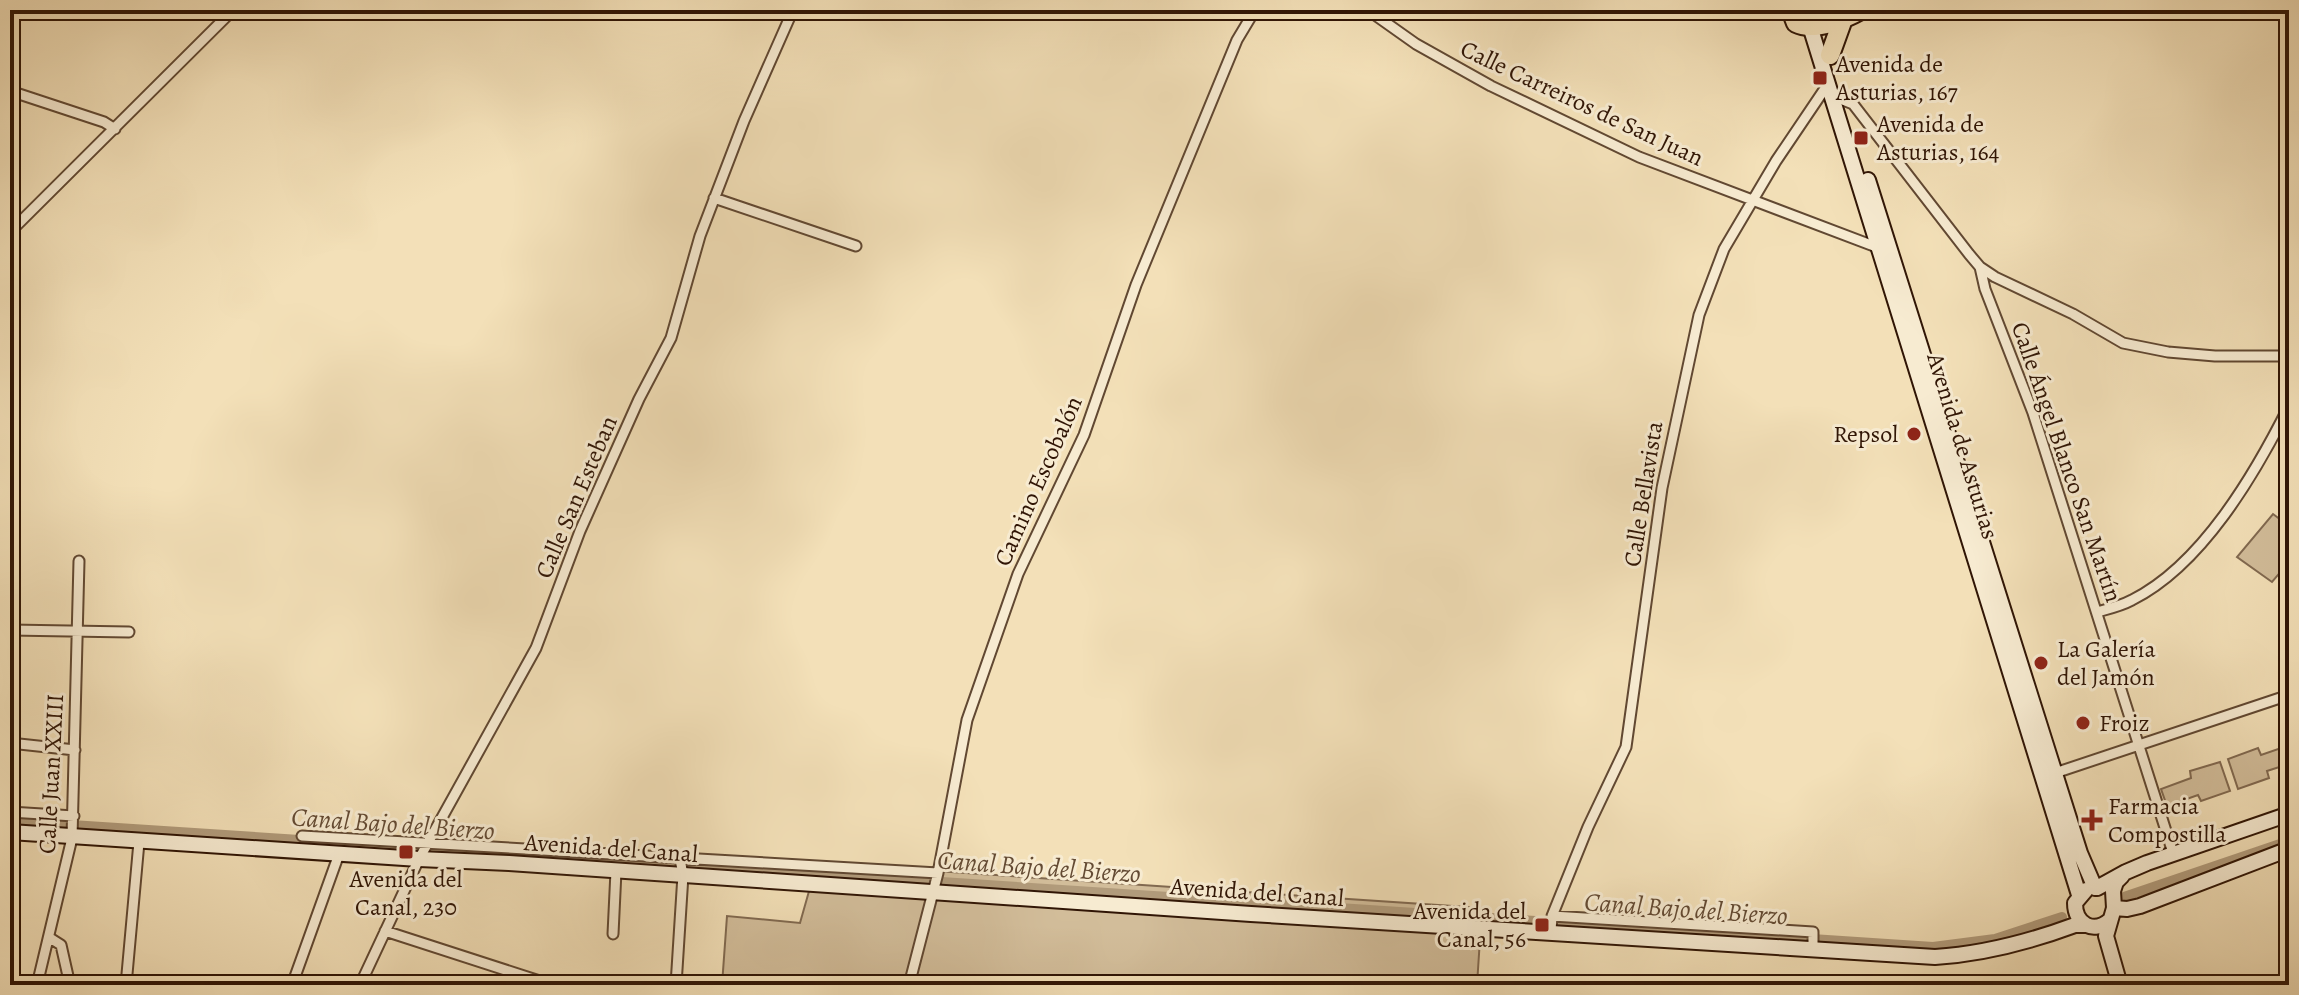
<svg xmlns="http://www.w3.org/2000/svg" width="2299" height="995" viewBox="0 0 2299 995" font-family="Alegreya,serif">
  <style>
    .green { fill: #d2bd9a; stroke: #816950; stroke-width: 2 }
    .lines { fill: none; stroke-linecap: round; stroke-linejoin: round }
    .canal { stroke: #b19b7b; stroke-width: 10 }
    .street-casing { stroke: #614832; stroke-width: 13 }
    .secondary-casing { stroke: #301505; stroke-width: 18 }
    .highway-casing { stroke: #301505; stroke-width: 22 }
    .street { stroke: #f7ebd1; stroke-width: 9 }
    .secondary { stroke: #f7ebd1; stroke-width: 14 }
    .highway { stroke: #f3e0b8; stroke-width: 18 }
    .poi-dot { fill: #8f2418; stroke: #f7ebd1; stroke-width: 3 }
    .labels { text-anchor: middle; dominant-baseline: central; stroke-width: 6; stroke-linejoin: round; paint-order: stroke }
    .poi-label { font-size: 24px; fill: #301505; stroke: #f7ebd1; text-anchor: start }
    .street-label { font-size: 24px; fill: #301505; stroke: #f7ebd1 }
    .water-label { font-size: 26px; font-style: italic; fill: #644b34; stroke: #f7ebd1 }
  </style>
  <rect width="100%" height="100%" fill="#f3e0b8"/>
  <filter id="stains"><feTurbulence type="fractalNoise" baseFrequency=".0025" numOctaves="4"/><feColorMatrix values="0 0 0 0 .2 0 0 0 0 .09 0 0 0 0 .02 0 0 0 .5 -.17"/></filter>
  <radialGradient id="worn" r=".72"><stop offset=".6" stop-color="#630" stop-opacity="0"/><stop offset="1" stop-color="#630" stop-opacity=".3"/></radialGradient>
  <path class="green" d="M 2273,514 L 2289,526 L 2289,562 L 2272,582 L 2237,557 Z
    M 2284,747 L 2289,764 L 2267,771 L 2269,778 L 2238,789 L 2228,759 L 2258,748 L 2261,755 Z
    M 2220,762 L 2230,791 L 2201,801 L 2198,795 L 2167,806 L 2161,789 L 2191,778 L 2190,771 Z
    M 817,863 L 1482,908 L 1477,985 L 722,985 L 727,916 L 800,923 Z"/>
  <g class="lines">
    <path class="canal" d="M 10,821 L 1933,947 L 1995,939 L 2062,917
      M 2124,897 L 2289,841"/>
    <g class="street-casing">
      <path id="street" d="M 1368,10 L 1416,44 L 1491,86 L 1639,157 L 1879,248
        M 10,91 L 104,122 L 115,129
        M 1843,100 L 1853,104 L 1969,254 L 1980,267 L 1995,277 L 2073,314 L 2123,343 L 2168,352 L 2215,356 L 2289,356
        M 714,198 L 856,246
        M 10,232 L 233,10
        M 1980,267 L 1985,289 L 2033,413 L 2173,853
        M 2097,612 C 2108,609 2121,606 2132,600 C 2202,565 2255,474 2289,406
        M 10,630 L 129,632
        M 10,743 L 75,750
        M 2055,773 L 2289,695
        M 10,812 L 74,816
        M 302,836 L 938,873
        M 2285,850 L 2289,952
        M 1552,916 L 1813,932 L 1813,949
        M 385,931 L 552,985
        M 1551,931 L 1552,916 L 1588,827 L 1626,747 L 1662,488 L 1699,315 L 1724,249 L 1776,161 L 1828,84
        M 613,934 L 616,871
        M 50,938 L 61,945 L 70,985
        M 37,985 L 72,838 L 79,561
        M 126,985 L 139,842
        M 292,985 L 339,854
        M 360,985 L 419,859 L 536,648 L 580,531 L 639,399 L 671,338 L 700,236 L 744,121 L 793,10
        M 676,985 L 683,875 L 680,859
        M 909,985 L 938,873 L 967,720 L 1018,574 L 1084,435 L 1136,285 L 1237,40 L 1255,10"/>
    </g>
    <g class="secondary-casing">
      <path id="secondary" d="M 1805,10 L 2079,895
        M 1868,180 L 2080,853 L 2095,888
        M 10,832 L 419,859 L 509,863 L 1251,914 L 1935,957 C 1984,954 2029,942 2075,925 L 2085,925
        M 2097,888 L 2126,872 L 2147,863 L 2289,814
        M 2086,890 L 2075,903 C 2075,925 2094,934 2110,920
        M 2114,908 L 2127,909 L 2140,906 L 2289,849
        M 2120,985 L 2106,936 L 2114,908 L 2113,891 L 2116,882 L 2122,876"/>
    </g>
    <g class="highway-casing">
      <path id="highway" d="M 1791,10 L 1796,23 C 1814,32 1845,19 1861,10
        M 1830,55 L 1843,19"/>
    </g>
    <use href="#street" class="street"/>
    <use href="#secondary" class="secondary"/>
    <use href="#highway" class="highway"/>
  </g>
  <g class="poi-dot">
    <rect x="1812" y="70" width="16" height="16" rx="4"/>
    <rect x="1853" y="130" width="16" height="16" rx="4"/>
    <circle cx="1914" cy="434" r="8"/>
    <circle cx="2041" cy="663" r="8"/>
    <circle cx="2083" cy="723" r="8"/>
    <path d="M2088 808h8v8h8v8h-8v8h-8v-8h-8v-8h8z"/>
    <rect x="398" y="844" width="16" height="16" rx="4"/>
    <rect x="1534" y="917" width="16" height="16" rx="4"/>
  </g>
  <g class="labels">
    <g class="poi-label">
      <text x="1836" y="64">Avenida de<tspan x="1836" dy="28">Asturias, 167</tspan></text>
      <text x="1877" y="124">Avenida de<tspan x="1877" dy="28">Asturias, 164</tspan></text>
      <text x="1898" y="434" text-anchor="end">Repsol</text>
      <text x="2057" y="649">La Galería<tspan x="2057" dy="28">del Jamón</tspan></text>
      <text x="2099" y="723">Froiz</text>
      <text x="2108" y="806">Farmacia<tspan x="2108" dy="28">Compostilla</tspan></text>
      <text x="406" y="879" text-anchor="middle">Avenida del<tspan x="406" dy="28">Canal, 230</tspan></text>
      <text x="1526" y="911" text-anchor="end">Avenida del<tspan x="1526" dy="28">Canal, 56</tspan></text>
    </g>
    <g class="street-label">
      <text transform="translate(1582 103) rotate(25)">Calle Carreiros de San Juan</text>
      <text transform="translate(1963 446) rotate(73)">Avenida de Asturias</text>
      <text transform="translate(2067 462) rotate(71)">Calle Ángel Blanco San Martín</text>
      <text transform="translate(1038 481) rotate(-66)">Camino Escobalón</text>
      <text transform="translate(1643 494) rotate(-81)">Calle Bellavista</text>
      <text transform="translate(576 497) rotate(-67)">Calle San Esteban</text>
      <text transform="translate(51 774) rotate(-87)">Calle Juan XXIII</text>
      <text transform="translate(611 848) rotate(4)">Avenida del Canal</text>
      <text transform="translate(1257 892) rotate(4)">Avenida del Canal</text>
    </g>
    <g class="water-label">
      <text transform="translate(393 824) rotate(4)">Canal Bajo del Bierzo</text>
      <text transform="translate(1039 867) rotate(4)">Canal Bajo del Bierzo</text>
      <text transform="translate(1686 909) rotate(4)">Canal Bajo del Bierzo</text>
    </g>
  </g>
  <rect width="2299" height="995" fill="none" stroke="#f3e0b8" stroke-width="40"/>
  <rect x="12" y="12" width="2275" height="971" fill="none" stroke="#301505" stroke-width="4"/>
  <rect x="20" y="20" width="2259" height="955" fill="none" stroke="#301505" stroke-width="2"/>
  <rect width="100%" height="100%" filter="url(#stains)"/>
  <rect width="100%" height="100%" fill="url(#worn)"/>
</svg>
